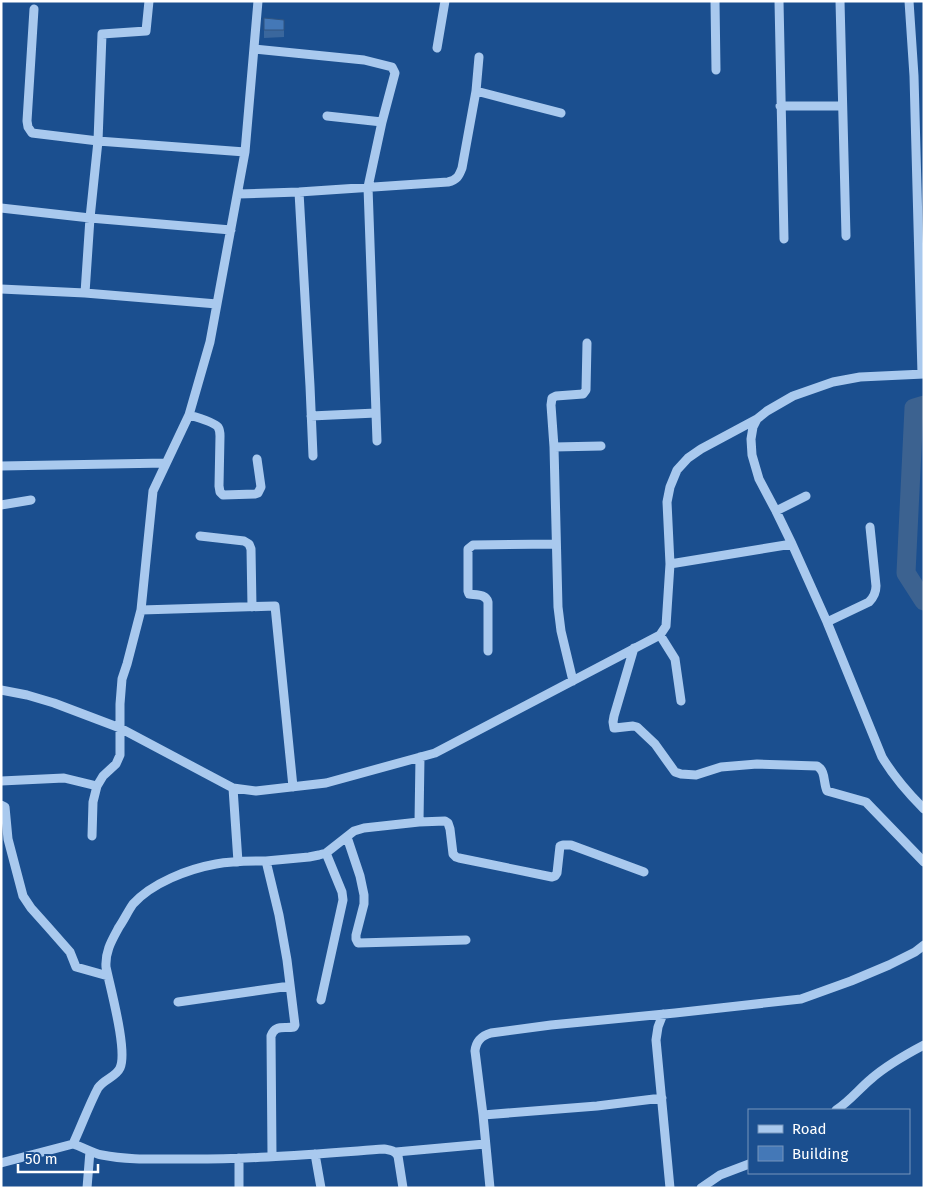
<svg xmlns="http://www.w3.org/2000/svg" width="925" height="1189" viewBox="0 0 925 1189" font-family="'Fira Sans',sans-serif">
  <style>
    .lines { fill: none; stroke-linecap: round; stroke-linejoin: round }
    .river { stroke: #3c6290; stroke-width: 19 }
    .minor { stroke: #a9c9ee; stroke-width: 9 }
    .wall { fill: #3a679d }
    .building { fill: #4478b7; stroke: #305480 }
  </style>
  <rect width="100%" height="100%" fill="#1b4f8f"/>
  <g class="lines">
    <path class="river" d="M 924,405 L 914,408 L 906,573 L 924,601"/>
    <path class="minor" d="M 715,1 L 716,70
      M 779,1 L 784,239
      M 840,1 L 846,236
      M 909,1 L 914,76 L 922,374
      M 34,9 L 27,121 L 28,127 L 32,133 L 98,141 L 245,152
      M 437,48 L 445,1
      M 254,49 L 364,60 L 392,67 L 395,73 L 382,122 L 368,187 L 377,441
      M 476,91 L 561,113
      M 780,106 L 842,106
      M 327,116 L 382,122
      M 299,192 L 310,386 L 313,456
      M 238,194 L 299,192 L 448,182 C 457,180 459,176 462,168 L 476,91 L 479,57
      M 1,208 L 90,218 L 231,230
      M 1,289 L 85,293 L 217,304
      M 85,293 L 90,218 L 98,141 L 102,34 L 146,31 L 149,1
      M 924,374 L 860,377 L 833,382 L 793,396 L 767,411 L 757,419 L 753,427 L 751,439 L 752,455 L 759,479 L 776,511 L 792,544 L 827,622 L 882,757 C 894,777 908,793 924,809
      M 189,415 C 196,417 214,422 218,427 C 220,430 220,433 220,436 L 219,486 L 220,492 L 223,495 L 255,494 L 258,493 L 261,487 L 257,459
      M 311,416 L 376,413
      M 554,447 L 601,446
      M 1,466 L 166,463
      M 1,505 L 31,500
      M 776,511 L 806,496
      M 200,536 L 244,541 L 249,544 L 251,549 L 252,607
      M 670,564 L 792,544
      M 141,610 L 275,606 L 293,787
      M 827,622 L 869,602 C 874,597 876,593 876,586 L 870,527
      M 660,635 L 675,659 L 681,701
      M 634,648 L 614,716 L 613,722 L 614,728 L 615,728 L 633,726 L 637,727 L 655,744 L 675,772 L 681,774 L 696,775 L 721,767 L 757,764 L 817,766 C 826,771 823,782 827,791 L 866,802 L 924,862
      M 488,651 L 488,602 C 486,594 477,595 469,594 L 468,591 L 468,549 L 473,545 L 556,544
      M 573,681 L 561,631 L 558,607 L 554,447 L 551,405 L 552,398 L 556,396 L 583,394 L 586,390 L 587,343
      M 1,690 L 27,695 L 54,703 L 120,728 L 233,788 L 256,791 L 326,783 L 435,753 L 660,635 L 666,626 L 670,564 L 667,502 L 670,487 L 677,470 L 688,458 L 701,449 L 757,419
      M 1,781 L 64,778 L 97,786
      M 233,788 L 238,862
      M 1,805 L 5,807 L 8,839 L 23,896 L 31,908 L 48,927 L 70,952 L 76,967 L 108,976
      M 419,822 L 445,821 L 448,823 L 450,829 L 453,854 L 456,857 L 459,858 L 552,877 L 555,876 L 557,873 L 560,846 L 563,845 L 571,845 L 644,872
      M 92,836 L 93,802 L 97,786 L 103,776 L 116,764 L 120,755 L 120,704 L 122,679 L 127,664 L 141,610 L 153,491 L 189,415 L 210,342 L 245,152 L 258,1
      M 347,837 L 360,876 L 364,895 L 364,904 L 356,935 L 356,939 L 358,943 L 466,940
      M 266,861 L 309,857 L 319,855 L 326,853 L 354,831 L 364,828 L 419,822 L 420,757
      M 321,1000 L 343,900 L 342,892 L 326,853
      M 178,1002 L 290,986
      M 663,1014 L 658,1027 L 656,1040 L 670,1188
      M 836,1110 C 849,1102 859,1089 871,1079 C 887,1065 905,1055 924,1045
      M 483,1115 L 597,1106 L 662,1098
      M 73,1144 C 81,1127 89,1105 98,1088 C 104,1079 116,1077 120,1068 C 128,1051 110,987 106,967 C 105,951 112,940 119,927 C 124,920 128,911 133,904 C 152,883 188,869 216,864 C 232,861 249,861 266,861 L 279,915 L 287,960 L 295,1025 L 294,1027 C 284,1029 275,1024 271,1036 L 272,1156
      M 396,1152 L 485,1144
      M 315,1154 L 321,1188
      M 1,1163 L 73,1144 C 83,1147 92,1153 102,1155 C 127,1160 153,1159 178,1159 C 246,1160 315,1154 384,1149 C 390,1150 394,1150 398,1156 L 403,1188
      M 87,1188 L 90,1151
      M 239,1188 L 239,1158
      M 490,1188 L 483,1115 L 475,1051 C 476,1041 481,1036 491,1033 L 551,1025 L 675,1013 L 801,999 L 851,981 L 889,965 L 915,952 L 924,945
      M 701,1188 L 720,1175 L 749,1164"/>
  </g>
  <path class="wall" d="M 264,18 L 284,20 L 284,37 L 264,38 Z"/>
  <path class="building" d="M 264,18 L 284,20 L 284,30 L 264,30 Z"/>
  <rect width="925" height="1189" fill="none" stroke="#ffffff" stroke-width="5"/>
  <rect x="748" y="1109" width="162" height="65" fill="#1b4f8f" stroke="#7695bc"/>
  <rect x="758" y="1125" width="25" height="8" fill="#a9c9ee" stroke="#7695bc"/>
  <text x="792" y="1134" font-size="15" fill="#ffffff">Road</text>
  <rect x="758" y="1146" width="25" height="15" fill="#4478b7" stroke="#7695bc"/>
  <text x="792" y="1159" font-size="15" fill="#ffffff">Building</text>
  <path d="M18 1164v8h80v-8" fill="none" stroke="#ffffff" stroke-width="2.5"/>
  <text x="25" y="1164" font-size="15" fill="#ffffff" stroke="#1b4f8f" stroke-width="4" paint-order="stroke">50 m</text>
</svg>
